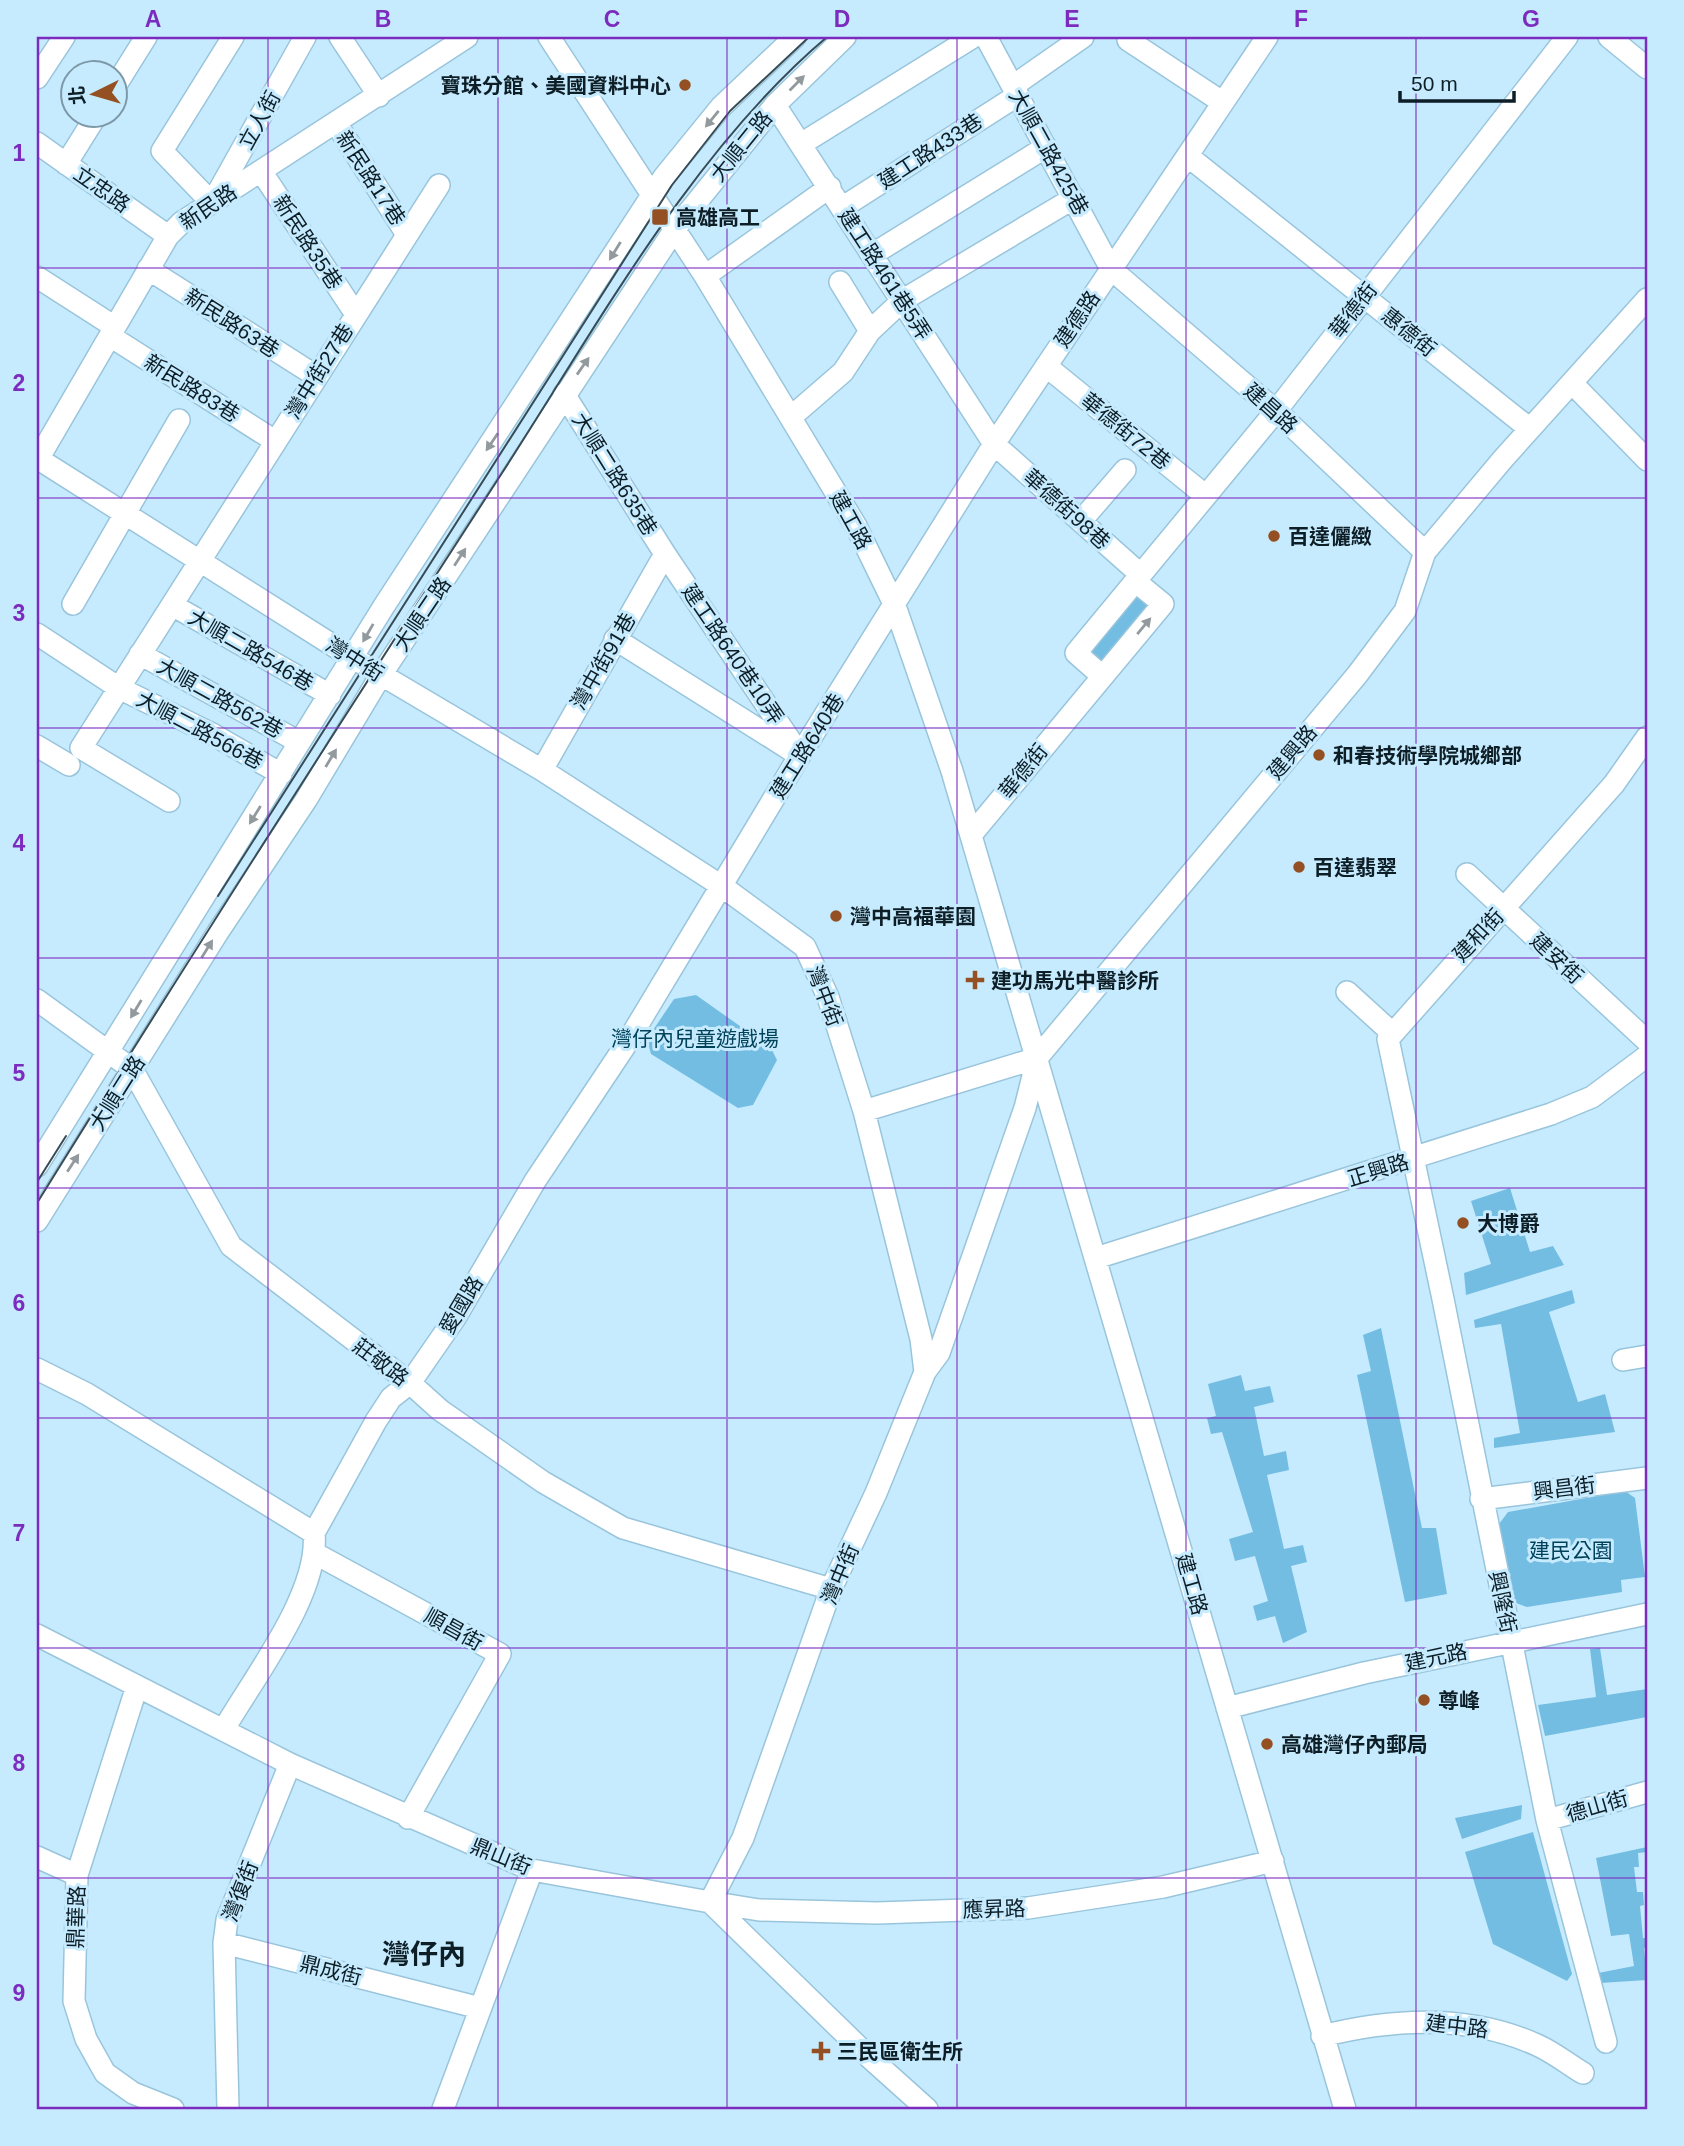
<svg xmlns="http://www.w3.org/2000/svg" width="1684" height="2146" viewBox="0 0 1684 2146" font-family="Helvetica,'Noto Sans TC',sans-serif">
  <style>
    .green { fill: #73bde2 }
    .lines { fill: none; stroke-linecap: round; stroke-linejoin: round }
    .minor-casing { stroke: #99c5dc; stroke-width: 24 }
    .minor { stroke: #fff; stroke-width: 21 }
    .tram { stroke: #374c57; stroke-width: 2 }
    .oneway { fill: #929a9e }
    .grid { fill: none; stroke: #7b2cbf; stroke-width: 2; stroke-opacity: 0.55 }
    .poi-dot { fill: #945022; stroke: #c7ebfe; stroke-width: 2.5 }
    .labels { text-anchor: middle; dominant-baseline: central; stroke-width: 6; stroke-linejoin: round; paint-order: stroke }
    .poi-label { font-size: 21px; font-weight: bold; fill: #0d1e27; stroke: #c7ebfe; text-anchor: start }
    .street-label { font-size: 21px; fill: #0d1e27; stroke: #c7ebfe }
    .park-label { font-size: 21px; fill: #01425b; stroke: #c7ebfe }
    .district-label { font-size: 28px; font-weight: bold; fill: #0d1e27; stroke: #c7ebfe }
    .neatline { fill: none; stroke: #7b2cbf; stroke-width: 2.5 }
    .grid-label { font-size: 23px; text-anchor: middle; font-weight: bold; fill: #7b2cbf }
  </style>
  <rect width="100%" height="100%" fill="#c7ebfe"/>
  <path class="green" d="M 1136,588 L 1155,603 L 1104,664 L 1086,649 Z
    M 696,995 L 771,1048 L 777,1060 L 753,1105 L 738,1108 L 651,1054 L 647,1039 L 674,999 Z
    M 1510,1188 L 1530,1252 L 1553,1246 L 1564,1265 L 1466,1295 L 1464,1273 L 1491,1264 L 1471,1201 Z
    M 1572,1290 L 1575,1303 L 1549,1312 L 1578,1402 L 1605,1394 L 1615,1432 L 1494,1448 L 1494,1438 L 1520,1433 L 1501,1324 L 1475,1328 L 1474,1320 Z
    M 1381,1328 L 1422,1528 L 1436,1528 L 1447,1594 L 1405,1602 L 1357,1375 L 1371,1371 L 1363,1335 Z
    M 1241,1375 L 1245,1391 L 1270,1386 L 1274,1402 L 1254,1407 L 1264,1456 L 1286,1451 L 1289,1470 L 1267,1475 L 1284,1549 L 1303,1545 L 1307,1562 L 1291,1566 L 1307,1632 L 1283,1643 L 1275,1616 L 1257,1621 L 1253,1606 L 1268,1601 L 1255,1556 L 1235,1561 L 1229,1539 L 1253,1532 L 1222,1432 L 1211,1434 L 1207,1418 L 1216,1416 L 1208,1384 Z
    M 1625,1491 L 1635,1498 L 1645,1577 L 1621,1580 L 1622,1592 L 1527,1607 L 1516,1603 L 1499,1524 L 1508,1512 Z
    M 1600,1648 L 1607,1695 L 1647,1689 L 1647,1717 L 1545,1736 L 1538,1705 L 1596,1697 L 1590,1649 Z
    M 1522,1805 L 1521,1819 L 1462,1839 L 1455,1818 Z
    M 1533,1832 L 1572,1974 L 1567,1981 L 1493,1944 L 1465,1852 Z
    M 1647,1847 L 1647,1852 L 1638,1853 L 1639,1867 L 1634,1867 L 1637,1892 L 1643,1892 L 1644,1905 L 1640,1906 L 1643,1938 L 1647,1938 L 1647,1947 L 1644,1948 L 1647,1980 L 1600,1983 L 1593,1974 L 1634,1966 L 1629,1934 L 1611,1936 L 1596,1858 Z"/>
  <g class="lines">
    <g class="minor-casing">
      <path id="minor" d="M 233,37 L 162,151 L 212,203 L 305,37
        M 340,37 L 379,96
        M 549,37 L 705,276 L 856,526 L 895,606 L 952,771 L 1345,2109
        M 986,37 L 1111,269 L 1276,411 L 1425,552
        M 1609,37 L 1647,68
        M 1128,40 L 1222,102
        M 37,78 L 64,37
        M 116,85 L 146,37
        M 1013,86 L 1083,37
        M 775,105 L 994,444 L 1140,574
        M 336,123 L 406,233
        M 37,143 L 168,236
        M 801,144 L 973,37
        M 1189,157 L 1530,429
        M 66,164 L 96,116
        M 261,171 L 355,313
        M 843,207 L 1018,95
        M 873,254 L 1046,147
        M 148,269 L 316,376
        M 705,276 L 830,187
        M 37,277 L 115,327
        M 840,282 L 870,331
        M 110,336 L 275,441
        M 1046,366 L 1206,496
        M 1572,383 L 1647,460
        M 564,394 L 665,554 L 800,755
        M 791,417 L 843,372 L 870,331 L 903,300 L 1074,198
        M 37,458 L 353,658 L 542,770 L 723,887 L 805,947 L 828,997 L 864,1111 L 921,1339 L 925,1372 L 876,1493 L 831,1589 L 743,1838 L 710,1902 L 759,1910 L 877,1913 L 1028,1908 L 1163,1887 L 1273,1861
        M 37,461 L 168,236 L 182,222 L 467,37
        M 1081,521 L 1125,470
        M 73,604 L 179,420
        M 172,605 L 330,695
        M 37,634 L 119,688 L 214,735 L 281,774
        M 615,639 L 791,750
        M 140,654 L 299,742
        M 1102,676 L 1076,653 L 1276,411 L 1567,37
        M 37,746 L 69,765
        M 542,770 L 665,554
        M 169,801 L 81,748 L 439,185
        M 971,835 L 1163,604 L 1135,581
        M 1467,874 L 1647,1041
        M 1347,992 L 1391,1032
        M 37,1000 L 132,1069 L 231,1246 L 410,1383 L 440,1410 L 543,1482 L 623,1528 L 831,1589
        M 864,1111 L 1037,1058 L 1357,675 L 1405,611 L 1425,552 L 1503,459 L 1647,299
        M 37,1166 L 384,606 L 664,177 L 721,107 L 795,37
        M 37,1221 L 218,932 L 306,800 L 381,675 L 675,229 L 775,105 L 845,37
        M 1096,1258 L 1551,1114 L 1592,1097 L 1647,1056
        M 1623,1360 L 1647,1356
        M 37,1369 L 87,1394 L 314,1533
        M 925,1372 L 939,1353 L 1025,1108 L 1037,1060
        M 1481,1499 L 1647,1478
        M 316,1554 L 500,1654 L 408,1818
        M 37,1635 L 290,1764 L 532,1870 L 710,1902 L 869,2057 L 927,2109
        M 137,1686 L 77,1875 L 74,2001 L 86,2039 L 105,2073 L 133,2093 L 173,2109
        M 1227,1708 L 1364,1673 L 1647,1614
        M 224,1729 C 254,1677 320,1593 314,1533 L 376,1421 L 391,1398 L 410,1383 L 455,1318 L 535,1181 L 625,1046 L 800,755 L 994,444 L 1267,37
        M 1547,1820 L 1647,1792
        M 37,1857 L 77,1875
        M 224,1943 L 480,2008
        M 1322,2036 C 1394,2018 1469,2014 1537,2045 C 1553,2052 1568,2064 1583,2073
        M 1606,2042 L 1547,1820 L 1443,1299 L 1388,1039 L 1614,784 L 1647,737
        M 228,2109 L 224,1943 L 227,1920 L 290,1764
        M 443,2109 L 532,1870"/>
    </g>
    <use href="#minor" class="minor"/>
    <path class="tram" d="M 218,896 L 672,185 L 730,111 L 809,37
      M 37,1182 L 66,1136
      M 37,1203 C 189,958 345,715 502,473 C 597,326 693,150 827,37"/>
  </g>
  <defs><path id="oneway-solid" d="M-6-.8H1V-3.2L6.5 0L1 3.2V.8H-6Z" transform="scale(1.75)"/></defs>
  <g class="oneway">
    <use href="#oneway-solid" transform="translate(797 83) rotate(-45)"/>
    <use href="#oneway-solid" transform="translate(712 119) rotate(129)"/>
    <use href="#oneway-solid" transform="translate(615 251) rotate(122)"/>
    <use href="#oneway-solid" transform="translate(583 366) rotate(-55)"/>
    <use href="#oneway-solid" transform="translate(492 442) rotate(124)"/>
    <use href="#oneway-solid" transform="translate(460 557) rotate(-57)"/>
    <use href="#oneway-solid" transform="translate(1144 626) rotate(-50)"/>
    <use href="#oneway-solid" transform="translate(368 633) rotate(120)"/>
    <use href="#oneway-solid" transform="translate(331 758) rotate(-59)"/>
    <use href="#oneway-solid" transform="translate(255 815) rotate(122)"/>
    <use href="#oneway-solid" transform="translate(207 949) rotate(-58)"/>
    <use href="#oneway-solid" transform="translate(136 1009) rotate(121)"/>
    <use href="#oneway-solid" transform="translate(73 1163) rotate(-57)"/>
  </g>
  <path class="grid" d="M 268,37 L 268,2109M 498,37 L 498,2109M 727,37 L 727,2109M 957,37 L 957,2109M 1186,37 L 1186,2109M 1416,37 L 1416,2109M 37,268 L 1647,268M 37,498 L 1647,498M 37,728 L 1647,728M 37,958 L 1647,958M 37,1188 L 1647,1188M 37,1418 L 1647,1418M 37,1648 L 1647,1648M 37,1878 L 1647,1878"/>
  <g class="poi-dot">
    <circle cx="685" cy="85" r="7"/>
    <rect x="651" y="208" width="18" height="18" rx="3.5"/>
    <circle cx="1274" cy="536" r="7"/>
    <circle cx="1319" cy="755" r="7"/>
    <circle cx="1299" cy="867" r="7"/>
    <circle cx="836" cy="916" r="7"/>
    <path d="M971.5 969.5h7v7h7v7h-7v7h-7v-7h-7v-7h7z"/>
    <circle cx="1463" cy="1223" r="7"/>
    <circle cx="1424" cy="1700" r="7"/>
    <circle cx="1267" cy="1744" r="7"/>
    <path d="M817.5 2040.5h7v7h7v7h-7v7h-7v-7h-7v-7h7z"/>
  </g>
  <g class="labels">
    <g class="poi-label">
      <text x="671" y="85" text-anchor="end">寶珠分館、美國資料中心</text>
      <text x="676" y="217">高雄高工</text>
      <text x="1288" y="536">百達儷緻</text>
      <text x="1333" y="755">和春技術學院城鄉部</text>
      <text x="1313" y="867">百達翡翠</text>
      <text x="850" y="916">灣中高福華園</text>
      <text x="991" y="980">建功馬光中醫診所</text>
      <text x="1477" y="1223">大博爵</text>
      <text x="1438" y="1700">尊峰</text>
      <text x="1281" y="1744">高雄灣仔內郵局</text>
      <text x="837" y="2051">三民區衛生所</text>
    </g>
    <g class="street-label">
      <text transform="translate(259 120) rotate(-61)">立人街</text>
      <text transform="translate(741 146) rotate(-51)">大順二路</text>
      <text transform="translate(930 151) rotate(-33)">建工路433巷</text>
      <text transform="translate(1049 152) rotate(61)">大順二路425巷</text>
      <text transform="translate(371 178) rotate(57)">新民路17巷</text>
      <text transform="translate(102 189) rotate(35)">立忠路</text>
      <text transform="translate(208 207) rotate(-34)">新民路</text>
      <text transform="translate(308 242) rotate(57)">新民路35巷</text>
      <text transform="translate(885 274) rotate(57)">建工路461巷5弄</text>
      <text transform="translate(1353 310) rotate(-52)">華德街</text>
      <text transform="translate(1077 319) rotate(-56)">建德路</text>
      <text transform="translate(232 323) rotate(33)">新民路63巷</text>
      <text transform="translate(1409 332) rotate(39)">惠德街</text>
      <text transform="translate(319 371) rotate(-58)">灣中街27巷</text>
      <text transform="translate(192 388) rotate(32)">新民路83巷</text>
      <text transform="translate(1271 408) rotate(42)">建昌路</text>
      <text transform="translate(1126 431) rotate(39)">華德街72巷</text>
      <text transform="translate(615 474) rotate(58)">大順二路635巷</text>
      <text transform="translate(1067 509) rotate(42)">華德街98巷</text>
      <text transform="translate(851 520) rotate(61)">建工路</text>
      <text transform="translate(422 614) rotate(-56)">大順二路</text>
      <text transform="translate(251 650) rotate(30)">大順二路546巷</text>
      <text transform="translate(733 654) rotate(56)">建工路640巷10弄</text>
      <text transform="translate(355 659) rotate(32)">灣中街</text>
      <text transform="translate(603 661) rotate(-60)">灣中街91巷</text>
      <text transform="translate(220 698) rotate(29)">大順二路562巷</text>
      <text transform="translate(200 730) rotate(28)">大順二路566巷</text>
      <text transform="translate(807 746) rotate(-58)">建工路640巷</text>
      <text transform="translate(1292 752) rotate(-50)">建興路</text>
      <text transform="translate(1023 771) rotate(-51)">華德街</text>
      <text transform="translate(1478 935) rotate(-47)">建和街</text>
      <text transform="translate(1557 958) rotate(43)">建安街</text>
      <text transform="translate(825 996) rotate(69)">灣中街</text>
      <text transform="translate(117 1093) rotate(-58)">大順二路</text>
      <text transform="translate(1378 1170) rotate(-17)">正興路</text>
      <text transform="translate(461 1305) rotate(-59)">愛國路</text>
      <text transform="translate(381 1362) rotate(37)">莊敬路</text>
      <text transform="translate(1564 1488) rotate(-7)">興昌街</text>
      <text transform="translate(840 1574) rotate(-67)">灣中街</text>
      <text transform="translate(1192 1584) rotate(74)">建工路</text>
      <text transform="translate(1503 1602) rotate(78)">興隆街</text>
      <text transform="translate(454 1629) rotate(29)">順昌街</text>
      <text transform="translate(1436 1657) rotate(-12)">建元路</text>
      <text transform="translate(1597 1806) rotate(-16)">德山街</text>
      <text transform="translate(501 1856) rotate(22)">鼎山街</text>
      <text transform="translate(240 1891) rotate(-69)">灣復街</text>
      <text transform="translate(994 1909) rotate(-2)">應昇路</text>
      <text transform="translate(76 1917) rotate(-88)">鼎華路</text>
      <text transform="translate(331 1970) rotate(14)">鼎成街</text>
      <text transform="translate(1457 2026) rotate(7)">建中路</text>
    </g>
    <g class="park-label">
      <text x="695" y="1038">灣仔內兒童遊戲場</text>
      <text x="1571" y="1550">建民公園</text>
    </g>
    <g class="district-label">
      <text x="424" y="1954">灣仔內</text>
    </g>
  </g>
  <rect width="1684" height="2146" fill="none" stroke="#c7ebfe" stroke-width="77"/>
  <g transform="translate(94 94) rotate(265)"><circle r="33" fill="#c7ebfe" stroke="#7d99a8" stroke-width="2"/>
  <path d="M0-5L12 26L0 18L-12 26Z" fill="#945022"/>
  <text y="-10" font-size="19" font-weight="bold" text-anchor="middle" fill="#0d1e27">北</text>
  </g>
  <path d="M1400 91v10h114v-10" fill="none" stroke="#0d1e27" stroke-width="3.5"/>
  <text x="1411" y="91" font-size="21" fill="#0d1e27" stroke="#c7ebfe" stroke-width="5" paint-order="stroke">50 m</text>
  <rect x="38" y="38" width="1608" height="2070" class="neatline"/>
  <g class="grid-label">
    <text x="153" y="27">A</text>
    <text x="383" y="27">B</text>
    <text x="612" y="27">C</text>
    <text x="842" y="27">D</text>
    <text x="1072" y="27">E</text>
    <text x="1301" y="27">F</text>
    <text x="1531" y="27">G</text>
    <text x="19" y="161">1</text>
    <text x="19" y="391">2</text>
    <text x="19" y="621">3</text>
    <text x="19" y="851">4</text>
    <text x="19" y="1081">5</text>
    <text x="19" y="1311">6</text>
    <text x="19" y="1541">7</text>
    <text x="19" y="1771">8</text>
    <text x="19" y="2001">9</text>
  </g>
</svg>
